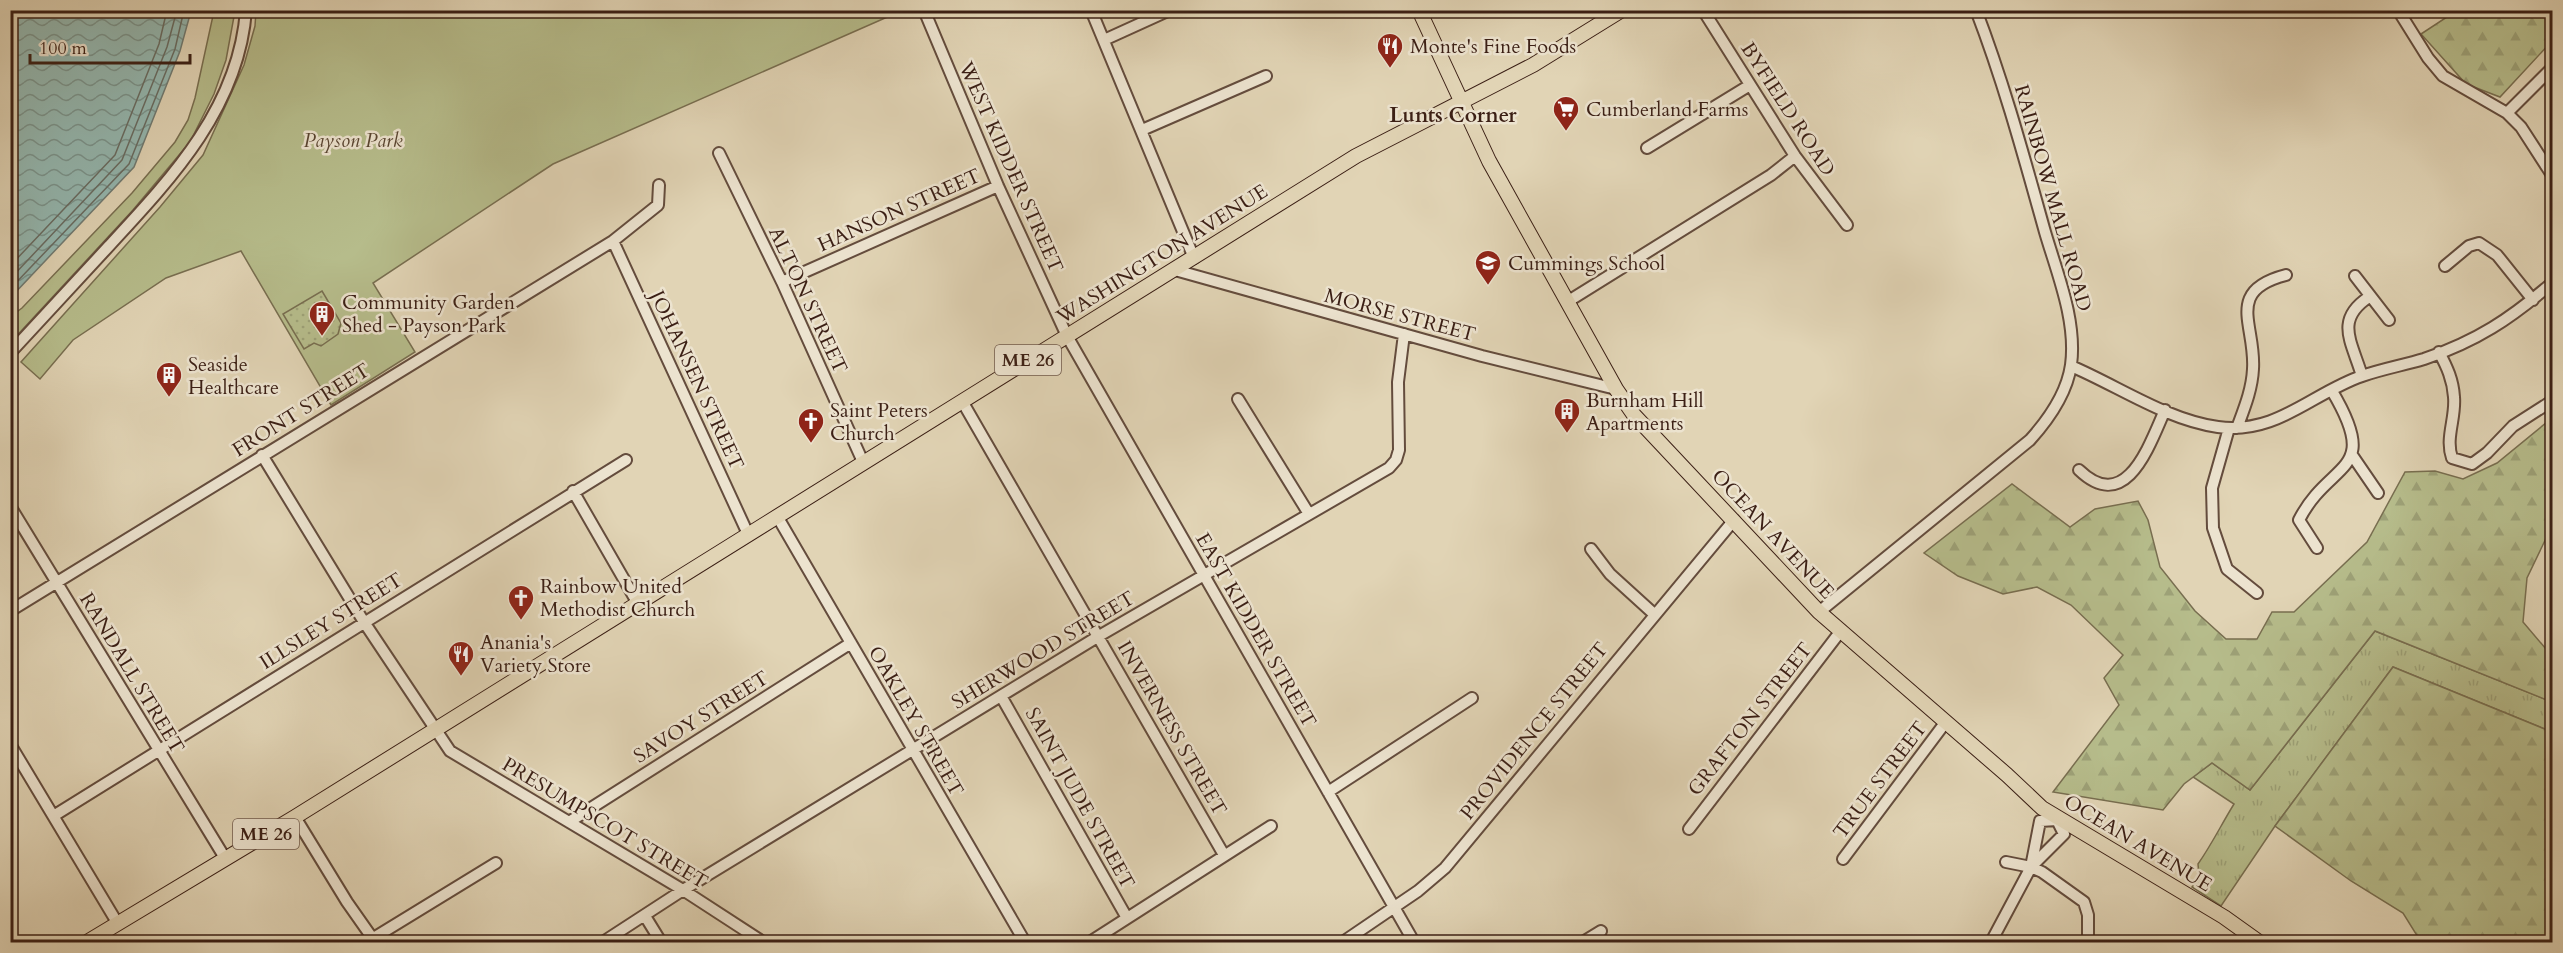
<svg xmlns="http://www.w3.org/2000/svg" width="2563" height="953" viewBox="0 0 2563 953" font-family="Cardo,serif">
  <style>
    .grass { fill: url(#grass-tufts); stroke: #786e50; stroke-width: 1.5 }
    .forest { fill: url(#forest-firs); stroke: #786e50; stroke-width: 1.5 }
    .park { fill: #b6bc8b; stroke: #786e50; stroke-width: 1.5 }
    .garden { fill: url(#garden-dots); stroke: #786e50; stroke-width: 1.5 }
    .water { fill: url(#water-waves); stroke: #707b73; stroke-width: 1.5 }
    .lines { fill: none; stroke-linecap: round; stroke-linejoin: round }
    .shore { stroke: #686c63; stroke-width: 1.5 }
    .minor-casing { stroke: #644c3d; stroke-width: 14 }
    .major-casing { stroke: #3b1f15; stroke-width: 16 }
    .minor { stroke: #ece3cf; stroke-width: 10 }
    .major { stroke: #e1d4b5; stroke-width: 14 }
    .labels { text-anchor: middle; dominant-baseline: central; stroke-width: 5; stroke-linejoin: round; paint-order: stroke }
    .shield { fill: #ece3cf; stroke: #705a4d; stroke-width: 1.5 }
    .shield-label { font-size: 18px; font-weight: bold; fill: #3b1f15 }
    .poi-label { font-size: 20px; fill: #3b1f15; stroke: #ece3cf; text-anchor: start }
    .street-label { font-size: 20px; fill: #3b1f15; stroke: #ece3cf }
    .park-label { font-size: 20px; font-style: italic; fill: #5a4632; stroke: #ece3cf }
    .neighbourhood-label { font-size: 21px; font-weight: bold; fill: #3b1f15; stroke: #ece3cf }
  </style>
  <defs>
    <pattern id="grass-tufts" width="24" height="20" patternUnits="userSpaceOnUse" patternTransform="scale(1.5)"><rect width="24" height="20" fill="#b6bc8b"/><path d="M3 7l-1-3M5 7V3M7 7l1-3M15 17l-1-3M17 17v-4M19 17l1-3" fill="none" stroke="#9da177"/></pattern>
    <pattern id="forest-firs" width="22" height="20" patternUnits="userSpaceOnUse" patternTransform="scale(1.5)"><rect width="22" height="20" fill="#b6bc8b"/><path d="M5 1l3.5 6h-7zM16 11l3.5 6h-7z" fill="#9da177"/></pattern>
    <pattern id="garden-dots" width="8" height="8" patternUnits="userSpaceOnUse" patternTransform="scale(1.5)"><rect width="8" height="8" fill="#b6bc8b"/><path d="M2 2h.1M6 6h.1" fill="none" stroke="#9da177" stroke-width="1.8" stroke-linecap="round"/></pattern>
    <pattern id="water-waves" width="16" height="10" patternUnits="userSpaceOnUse" patternTransform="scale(1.5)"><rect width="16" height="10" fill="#94b8b1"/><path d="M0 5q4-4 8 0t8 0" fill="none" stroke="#7a958f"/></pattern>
  </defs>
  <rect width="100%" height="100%" fill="#e1d4b5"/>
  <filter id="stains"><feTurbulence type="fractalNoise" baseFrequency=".00333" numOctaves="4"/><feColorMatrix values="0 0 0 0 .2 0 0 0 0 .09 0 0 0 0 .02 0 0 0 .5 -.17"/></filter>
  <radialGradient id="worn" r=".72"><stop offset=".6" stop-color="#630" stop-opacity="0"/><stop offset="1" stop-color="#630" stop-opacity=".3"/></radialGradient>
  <path class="grass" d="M 2375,631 L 2552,702 L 2552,732 L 2393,667 L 2275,826 L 2221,906 L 2192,887 L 2199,875 L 2198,864 C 2212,844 2221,825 2234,804 L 2193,777 L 2212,763 L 2250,790 Z"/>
  <path class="forest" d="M 2456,11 L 2552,11 L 2552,41 L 2500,97 L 2466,84 L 2421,34 Z
    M 2552,418 L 2552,531 L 2550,530 L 2527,578 L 2523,622 L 2546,649 L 2552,650 L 2552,702 L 2375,631 L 2250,790 L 2212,763 L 2184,784 L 2163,810 L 2053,792 L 2119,705 L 2104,678 L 2123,655 L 2071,605 L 2037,587 L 2003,594 L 1958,576 L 1924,553 L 2012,484 L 2070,527 L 2095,509 L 2138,501 L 2148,520 L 2160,567 L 2195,611 L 2226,639 L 2257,639 L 2272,612 L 2294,612 L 2367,542 L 2405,472 L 2435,471 L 2463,479 L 2497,463 Z
    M 2393,667 L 2552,732 L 2552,942 L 2421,942 L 2403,913 L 2351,881 L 2275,826 Z"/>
  <path class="park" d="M 214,11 L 235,11 L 226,60 L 214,94 L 190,142 L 133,210 L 11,342 L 10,317 L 22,308 L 132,193 L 175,142 L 188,120 L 195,98 Z
    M 256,11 L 901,11 L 553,164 L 373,283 L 415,352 L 331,405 L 241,251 L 166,278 L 73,340 L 40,379 L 21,362 L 160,207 L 203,155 L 244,65 L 255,26 Z"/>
  <path class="garden" d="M 322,291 L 341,323 L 338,334 L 321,346 L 314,343 L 304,349 L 283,314 Z"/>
  <path class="water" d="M 11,10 L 191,11 L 180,51 L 134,167 L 11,297 Z"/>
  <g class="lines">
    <path class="shore" d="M 10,266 L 115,155 L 159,44 L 167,10
      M 10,279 L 122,160 L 167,47 L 177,10
      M 10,289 L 129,164 L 175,49 L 184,10"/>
    <g class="minor-casing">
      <path id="minor" d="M 924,10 L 998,186 L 1067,336 L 1414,942
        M 1091,10 L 1194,258
        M 1703,10 L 1795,156 L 1847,225
        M 2398,10 L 2428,58 L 2443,76 L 2507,113 L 2521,127 L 2552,175
        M 1104,40 L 1170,10
        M 2507,113 L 2552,68
        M 1142,130 L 1266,76
        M 1647,148 L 1750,85
        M 719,153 L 782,282 L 863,462
        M 613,241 L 748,534
        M 2445,266 L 2469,246 L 2479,243 L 2497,255 L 2533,300
        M 1175,270 L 1482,356 L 1616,389
        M 2355,276 L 2389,320
        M 782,282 L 998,186
        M 1567,302 L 1771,175 L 1795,156
        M 2439,352 C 2447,367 2453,380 2454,397 C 2456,418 2445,438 2452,458 L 2472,464 L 2487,453 L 2513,426 L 2552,401
        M 10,353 C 43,317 76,282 109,246 C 172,178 239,107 246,10
        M 2071,366 C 2118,386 2167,420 2218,427 C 2277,435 2312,393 2362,376 C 2382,369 2404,365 2424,359 C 2477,341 2510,319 2552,283
        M 2362,376 C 2352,342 2334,320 2369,297
        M 1238,399 L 1309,514
        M 962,401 L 1224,855
        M 2229,428 L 2212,488 L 2213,528 L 2227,569 L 2257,593
        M 2237,428 C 2244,409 2252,390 2253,369 C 2256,325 2224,291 2286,275
        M 262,455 L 364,622 L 450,751 L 683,890 L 763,942
        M 2352,455 L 2378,493
        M 2079,470 C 2126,515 2149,446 2165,410
        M 573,491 L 637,602
        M 10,506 L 225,858
        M 777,516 L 1025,942
        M 2317,548 L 2299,520 C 2330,459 2382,475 2332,391
        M 1591,549 L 1610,574 L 1654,614
        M 10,611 L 613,241 L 658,205 L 659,185
        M 1819,612 L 2030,440 C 2048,420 2067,393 2071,365 C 2077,321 2057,273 2045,232 C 2024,157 2004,83 1976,10
        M 1001,696 L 1127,918
        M 10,744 L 118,924
        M 1328,792 L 1472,698
        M 55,815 L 626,460
        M 295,817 L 347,902 L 373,939
        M 569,822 L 851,643
        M 1689,829 L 1840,632
        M 1843,859 L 1945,723
        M 2006,862 L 2031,867 L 2042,872 L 2084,902 L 2088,915 L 2088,942
        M 645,916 L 661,942
        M 367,942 L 496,863
        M 603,942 L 683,890 L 1099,636 L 1389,468 L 1396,460 L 1399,450 L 1398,382 L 1404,334
        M 1090,942 L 1271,826
        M 1343,942 L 1418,891 L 1445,868 L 1734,520
        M 1583,942 L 1601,931
        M 1991,942 L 2031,867 L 2040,821 L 2057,820 L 2064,834 L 2031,867"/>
    </g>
    <g class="major-casing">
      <path id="major" d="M 1419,10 L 1489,161 L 1616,389 L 1634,415 L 1819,612 L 2007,775 L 2042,808 L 2224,917 L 2259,942
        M 87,942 L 295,817 L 1356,156 L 1533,65 L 1622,10"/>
    </g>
    <use href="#minor" class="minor"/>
    <use href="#major" class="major"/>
  </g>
  <defs>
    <g id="restaurant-pin" transform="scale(1.35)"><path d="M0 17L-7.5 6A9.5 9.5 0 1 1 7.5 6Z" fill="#8f2418" stroke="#ece3cf"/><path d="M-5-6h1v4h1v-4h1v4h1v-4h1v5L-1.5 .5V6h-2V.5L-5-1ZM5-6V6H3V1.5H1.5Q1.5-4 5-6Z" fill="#fff"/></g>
    <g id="supermarket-pin" transform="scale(1.35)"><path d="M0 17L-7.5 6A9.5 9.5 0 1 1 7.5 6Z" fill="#8f2418" stroke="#ece3cf"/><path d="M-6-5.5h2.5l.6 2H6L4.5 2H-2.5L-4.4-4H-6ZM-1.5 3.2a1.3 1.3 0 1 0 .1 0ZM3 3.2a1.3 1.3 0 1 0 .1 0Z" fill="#fff"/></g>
    <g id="school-pin" transform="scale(1.35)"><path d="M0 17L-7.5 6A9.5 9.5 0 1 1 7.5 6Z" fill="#8f2418" stroke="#ece3cf"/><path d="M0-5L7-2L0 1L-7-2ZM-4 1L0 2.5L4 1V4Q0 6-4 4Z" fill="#fff"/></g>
    <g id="building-pin" transform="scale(1.35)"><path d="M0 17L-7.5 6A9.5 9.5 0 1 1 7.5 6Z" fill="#8f2418" stroke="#ece3cf"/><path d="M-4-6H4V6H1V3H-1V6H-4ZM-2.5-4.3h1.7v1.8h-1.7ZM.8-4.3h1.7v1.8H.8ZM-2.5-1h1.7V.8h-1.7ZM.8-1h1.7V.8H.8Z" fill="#fff"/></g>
    <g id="church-pin" transform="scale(1.35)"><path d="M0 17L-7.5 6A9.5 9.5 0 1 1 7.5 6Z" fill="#8f2418" stroke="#ece3cf"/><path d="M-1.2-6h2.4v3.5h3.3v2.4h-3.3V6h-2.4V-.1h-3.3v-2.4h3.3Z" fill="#fff"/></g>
  </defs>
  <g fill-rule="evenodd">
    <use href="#restaurant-pin" x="1390" y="46"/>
    <use href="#supermarket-pin" x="1566" y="109"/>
    <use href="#school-pin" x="1488" y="263"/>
    <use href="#building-pin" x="322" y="314"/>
    <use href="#building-pin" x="169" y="375"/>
    <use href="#building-pin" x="1567" y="411"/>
    <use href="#church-pin" x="811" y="421"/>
    <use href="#church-pin" x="521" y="598"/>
    <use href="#restaurant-pin" x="461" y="654"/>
  </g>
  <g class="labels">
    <g class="shield">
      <rect x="995" y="345" width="66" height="30" rx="4.5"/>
      <rect x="233" y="819" width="66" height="30" rx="4.5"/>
    </g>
    <g class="shield-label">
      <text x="1028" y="360">ME 26</text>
      <text x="266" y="834">ME 26</text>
    </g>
    <g class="poi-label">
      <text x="1410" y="46">Monte's Fine Foods</text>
      <text x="1586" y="109">Cumberland Farms</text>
      <text x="1508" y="263">Cummings School</text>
      <text x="342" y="302">Community Garden<tspan x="342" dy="23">Shed - Payson Park</tspan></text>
      <text x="188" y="364">Seaside<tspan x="188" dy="23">Healthcare</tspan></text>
      <text x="1586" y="400">Burnham Hill<tspan x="1586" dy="23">Apartments</tspan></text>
      <text x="830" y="410">Saint Peters<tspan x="830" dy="23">Church</tspan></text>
      <text x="540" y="586">Rainbow United<tspan x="540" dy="23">Methodist Church</tspan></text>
      <text x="480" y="642">Anania's<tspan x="480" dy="23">Variety Store</tspan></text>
    </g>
    <g class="street-label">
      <text transform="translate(1788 109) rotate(57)">BYFIELD ROAD</text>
      <text transform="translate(1011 167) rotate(66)">WEST KIDDER STREET</text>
      <text transform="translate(2053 198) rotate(74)">RAINBOW MALL ROAD</text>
      <text transform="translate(899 210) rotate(-24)">HANSON STREET</text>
      <text transform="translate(1162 254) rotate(-32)">WASHINGTON AVENUE</text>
      <text transform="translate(808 300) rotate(65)">ALTON STREET</text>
      <text transform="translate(1400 315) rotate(15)">MORSE STREET</text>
      <text transform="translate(697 380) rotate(65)">JOHANSEN STREET</text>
      <text transform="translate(301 410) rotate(-32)">FRONT STREET</text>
      <text transform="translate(1773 534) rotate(47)">OCEAN AVENUE</text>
      <text transform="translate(331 621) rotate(-32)">ILLSLEY STREET</text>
      <text transform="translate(1256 630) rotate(60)">EAST KIDDER STREET</text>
      <text transform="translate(1043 650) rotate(-31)">SHERWOOD STREET</text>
      <text transform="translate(132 673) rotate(59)">RANDALL STREET</text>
      <text transform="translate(701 717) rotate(-32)">SAVOY STREET</text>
      <text transform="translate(1750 719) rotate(-52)">GRAFTON STREET</text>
      <text transform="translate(916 721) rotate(60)">OAKLEY STREET</text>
      <text transform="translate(1172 728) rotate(60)">INVERNESS STREET</text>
      <text transform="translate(1534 731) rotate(-51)">PROVIDENCE STREET</text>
      <text transform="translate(1880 780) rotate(-53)">TRUE STREET</text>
      <text transform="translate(1080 798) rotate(61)">SAINT JUDE STREET</text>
      <text transform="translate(605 823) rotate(31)">PRESUMPSCOT STREET</text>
      <text transform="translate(2138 843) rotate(31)">OCEAN AVENUE</text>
    </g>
    <g class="park-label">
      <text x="353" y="140">Payson Park</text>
    </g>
    <g class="neighbourhood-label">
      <text x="1453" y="115">Lunts Corner</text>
    </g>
  </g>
  <rect width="2563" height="953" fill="none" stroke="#e1d4b5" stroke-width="36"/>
  <rect x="12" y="12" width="2539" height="929" fill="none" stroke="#3b1f15" stroke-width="3"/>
  <rect x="18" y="18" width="2527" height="917" fill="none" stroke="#3b1f15" stroke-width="1.5"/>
  <path d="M30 54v9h160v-9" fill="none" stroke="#3b1f15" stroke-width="3"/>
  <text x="39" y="54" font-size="18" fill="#3b1f15" stroke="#ece3cf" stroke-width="4.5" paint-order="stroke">100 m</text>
  <rect width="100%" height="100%" filter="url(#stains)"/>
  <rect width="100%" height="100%" fill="url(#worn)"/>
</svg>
